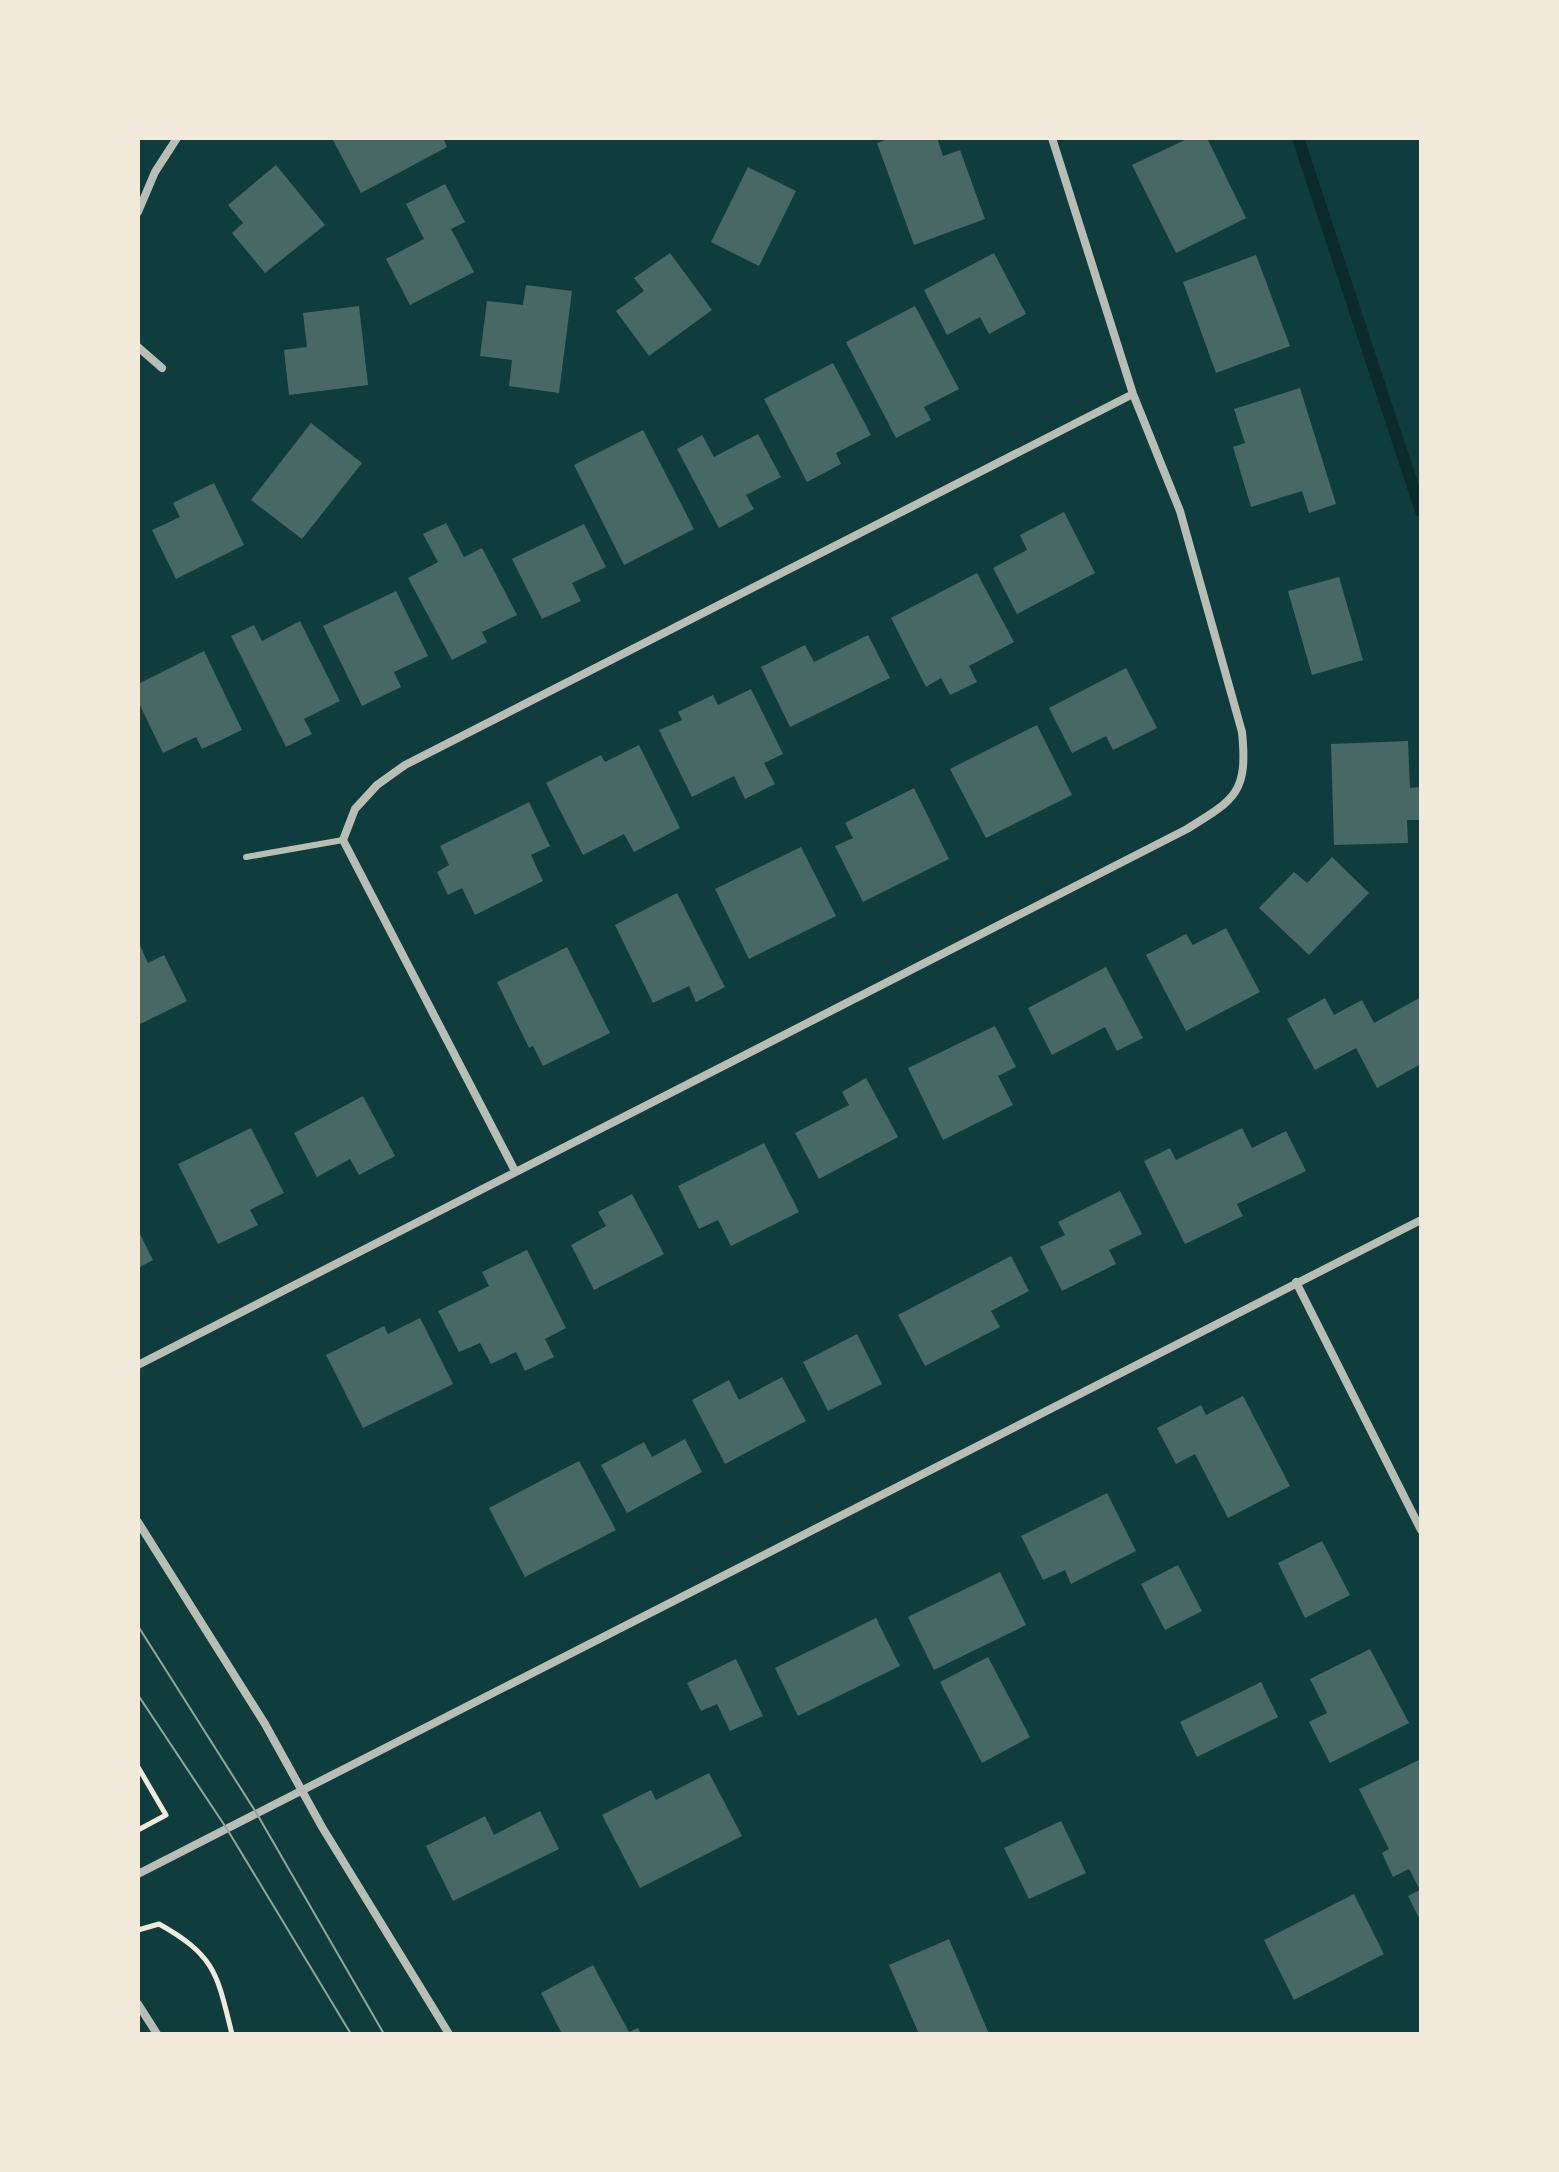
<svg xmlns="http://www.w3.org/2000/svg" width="1559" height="2172" viewBox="0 0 1559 2172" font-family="'Roboto Condensed',sans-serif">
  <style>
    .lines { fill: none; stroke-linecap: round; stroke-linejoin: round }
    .stream { stroke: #0a2a2b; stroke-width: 12 }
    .building { fill: #486865 }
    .path { stroke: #f1e9da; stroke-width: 5 }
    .service { stroke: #b8beb3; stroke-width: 6 }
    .minor { stroke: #b8beb3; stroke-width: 8 }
    .tram { stroke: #97a49c; stroke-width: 2 }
  </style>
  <rect width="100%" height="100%" fill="#0f3d3e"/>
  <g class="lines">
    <path class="stream" d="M 1298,138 L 1421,511"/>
  </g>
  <path class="building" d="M 332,138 L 443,138 L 447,147 L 361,193 Z
    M 891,138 L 937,138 L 943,156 L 960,150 L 985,219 L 914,245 L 877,143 Z
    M 1189,138 L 1207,138 L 1246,218 L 1176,253 L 1132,165 Z
    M 276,165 L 325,225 L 265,273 L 232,233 L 243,223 L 228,205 Z
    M 748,167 L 796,191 L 759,266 L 711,242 Z
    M 445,184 L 465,222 L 451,229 L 474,272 L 410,305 L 386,259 L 424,239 L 406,204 Z
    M 670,253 L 712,310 L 649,356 L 616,311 L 644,291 L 634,278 Z
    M 994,253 L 1026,314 L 989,334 L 980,317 L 947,335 L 924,290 Z
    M 1256,255 L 1290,346 L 1216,373 L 1183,282 Z
    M 526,285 L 572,291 L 559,393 L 509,386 L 512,360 L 480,356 L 487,301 L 523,305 Z
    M 359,306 L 368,385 L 289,395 L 284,350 L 307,347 L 303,313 Z
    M 915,306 L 959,389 L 924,407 L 931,420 L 896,438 L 846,342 Z
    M 833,363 L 871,435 L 836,453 L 841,464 L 807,482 L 764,399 Z
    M 1300,388 L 1336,504 L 1309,513 L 1302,491 L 1251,507 L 1233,447 L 1245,443 L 1234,409 Z
    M 311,423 L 362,463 L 302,539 L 251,500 Z
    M 643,430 L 694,529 L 624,565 L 574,465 Z
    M 758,434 L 781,477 L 746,495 L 754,509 L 719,528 L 677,449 L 702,435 L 714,457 Z
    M 214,483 L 244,545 L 176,579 L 152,530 L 180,517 L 173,503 Z
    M 1064,512 L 1095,573 L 1017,614 L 993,568 L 1027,550 L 1020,535 Z
    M 446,523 L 464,557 L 482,548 L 517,615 L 482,632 L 487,642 L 452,660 L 408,578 L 438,562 L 423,534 Z
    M 584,524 L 606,567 L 572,583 L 581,601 L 542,619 L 512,559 Z
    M 977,573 L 1014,642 L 969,666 L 977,682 L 950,695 L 941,678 L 926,687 L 891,618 Z
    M 1339,577 L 1363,660 L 1312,675 L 1288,591 Z
    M 396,591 L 428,656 L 394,672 L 401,687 L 362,706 L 323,626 Z
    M 300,621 L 340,701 L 304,719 L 312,734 L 286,747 L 231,636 L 254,625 L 262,641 Z
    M 868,635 L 890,678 L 790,727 L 761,667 L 805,645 L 814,662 Z
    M 204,651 L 242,730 L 202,749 L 196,737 L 163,753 L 138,701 L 138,684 Z
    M 1126,668 L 1157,728 L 1113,750 L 1106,736 L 1072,753 L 1049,708 Z
    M 751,689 L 783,754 L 764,763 L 775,784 L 745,799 L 734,776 L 692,797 L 659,730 L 682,720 L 678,712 L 713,695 L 718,705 Z
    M 1037,725 L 1072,795 L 986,838 L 950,769 Z
    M 1408,741 L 1410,788 L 1421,787 L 1421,820 L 1407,820 L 1408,843 L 1334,845 L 1331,744 Z
    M 639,745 L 680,828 L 634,852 L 624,834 L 583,855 L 546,783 L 601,755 L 605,762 Z
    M 914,788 L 949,859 L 863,902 L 835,846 L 853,838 L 845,823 Z
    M 529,802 L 550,846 L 531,855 L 543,881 L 475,915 L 462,888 L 448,895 L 437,872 L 449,865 L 440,846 Z
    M 801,847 L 836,916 L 749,959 L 715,889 Z
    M 1332,857 L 1369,893 L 1309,955 L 1259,908 L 1294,872 L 1307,883 Z
    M 677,893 L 725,987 L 696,1002 L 689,986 L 653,1003 L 615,925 Z
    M 1226,928 L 1260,992 L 1186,1031 L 1146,955 L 1186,934 L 1193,945 Z
    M 138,941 L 148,963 L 164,955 L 187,1001 L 138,1025 Z
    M 567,947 L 610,1033 L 543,1066 L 533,1046 L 529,1048 L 497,982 Z
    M 1106,967 L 1143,1038 L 1117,1051 L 1105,1027 L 1052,1055 L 1028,1008 Z
    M 1421,997 L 1421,1064 L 1377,1088 L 1356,1048 L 1315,1070 L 1287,1019 L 1325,998 L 1334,1015 L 1362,1000 L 1374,1023 Z
    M 995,1026 L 1016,1067 L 998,1076 L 1013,1105 L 943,1140 L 908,1068 Z
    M 866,1078 L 898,1137 L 819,1179 L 795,1133 L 849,1105 L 842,1092 Z
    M 363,1096 L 395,1156 L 359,1175 L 350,1159 L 317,1177 L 294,1133 Z
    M 251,1128 L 284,1193 L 250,1210 L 258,1225 L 218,1244 L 178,1164 Z
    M 1242,1128 L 1252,1148 L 1286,1131 L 1306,1171 L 1237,1204 L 1243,1216 L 1185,1244 L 1144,1161 L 1170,1148 L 1176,1160 Z
    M 764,1143 L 799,1212 L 731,1246 L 718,1220 L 699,1229 L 678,1186 Z
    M 1120,1191 L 1142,1234 L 1109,1250 L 1116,1264 L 1062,1291 L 1040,1247 L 1065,1235 L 1058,1222 Z
    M 632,1194 L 664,1254 L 594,1290 L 571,1245 L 606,1226 L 598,1212 Z
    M 138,1230 L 153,1260 L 138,1268 Z
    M 527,1250 L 566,1328 L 545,1339 L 554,1357 L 525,1371 L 516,1352 L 491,1364 L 480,1343 L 459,1352 L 438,1311 L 489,1286 L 482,1272 Z
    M 1011,1256 L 1029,1291 L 991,1311 L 1000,1327 L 925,1366 L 898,1315 Z
    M 420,1318 L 453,1384 L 363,1428 L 326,1355 L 384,1326 L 388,1334 Z
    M 857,1334 L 882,1384 L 828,1411 L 803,1362 Z
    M 782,1377 L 806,1421 L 725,1464 L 692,1400 L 729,1380 L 739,1400 Z
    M 1243,1396 L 1290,1486 L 1228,1518 L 1195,1454 L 1176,1464 L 1157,1428 L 1201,1405 L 1206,1415 Z
    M 685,1439 L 702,1472 L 627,1513 L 601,1465 L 644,1442 L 652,1457 Z
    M 579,1461 L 616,1530 L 525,1577 L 489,1508 Z
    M 1107,1493 L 1136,1551 L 1071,1584 L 1065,1570 L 1043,1580 L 1021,1536 Z
    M 1322,1541 L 1350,1595 L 1305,1618 L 1278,1563 Z
    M 1178,1565 L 1202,1611 L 1165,1630 L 1141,1584 Z
    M 1000,1572 L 1026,1625 L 934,1670 L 908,1617 Z
    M 876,1618 L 900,1666 L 798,1716 L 775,1668 Z
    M 1370,1649 L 1409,1723 L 1330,1763 L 1309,1722 L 1327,1713 L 1310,1679 Z
    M 988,1657 L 1030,1737 L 982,1763 L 940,1682 Z
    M 736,1659 L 763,1716 L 730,1731 L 717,1704 L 701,1711 L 687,1683 Z
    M 1261,1682 L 1278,1717 L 1197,1757 L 1180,1722 Z
    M 1421,1759 L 1421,1922 L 1408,1896 L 1420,1890 L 1409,1869 L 1393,1877 L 1382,1853 L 1389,1849 L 1359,1789 Z
    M 709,1773 L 742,1836 L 640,1888 L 602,1815 L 651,1790 L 656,1800 Z
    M 540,1811 L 559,1849 L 453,1901 L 426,1846 L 485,1816 L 494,1835 Z
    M 1061,1821 L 1086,1873 L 1029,1899 L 1004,1848 Z
    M 1354,1894 L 1384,1954 L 1294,2000 L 1264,1940 Z
    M 949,1939 L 989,2034 L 919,2034 L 889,1965 Z
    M 593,1965 L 629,2032 L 638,2028 L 641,2034 L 562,2034 L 541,1993 Z"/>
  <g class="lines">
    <path class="path" d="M 138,1767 L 166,1815 L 138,1830
      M 138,1930 L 159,1924 C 216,1956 217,1974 232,2034"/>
    <path class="service" d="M 246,857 L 343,840"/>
    <path class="minor" d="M 138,212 L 155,172 L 177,138
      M 138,347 L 162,368
      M 515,1171 L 343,840 L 355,809 L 377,785 L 405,765 L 1133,394
      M 1296,1282 L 1421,1530
      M 138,1365 L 1187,829 C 1236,799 1248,792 1242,732 L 1180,511 L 1133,394 L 1052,138
      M 138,1522 L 265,1724 L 322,1827 L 449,2034
      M 138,1874 L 1421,1220
      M 138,2004 L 157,2034"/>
    <path class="tram" d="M 138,1626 L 257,1814 L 384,2034
      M 138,1695 L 227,1829 L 351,2034"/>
  </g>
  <rect width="1559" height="2172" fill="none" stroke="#f1e9da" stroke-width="280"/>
</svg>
